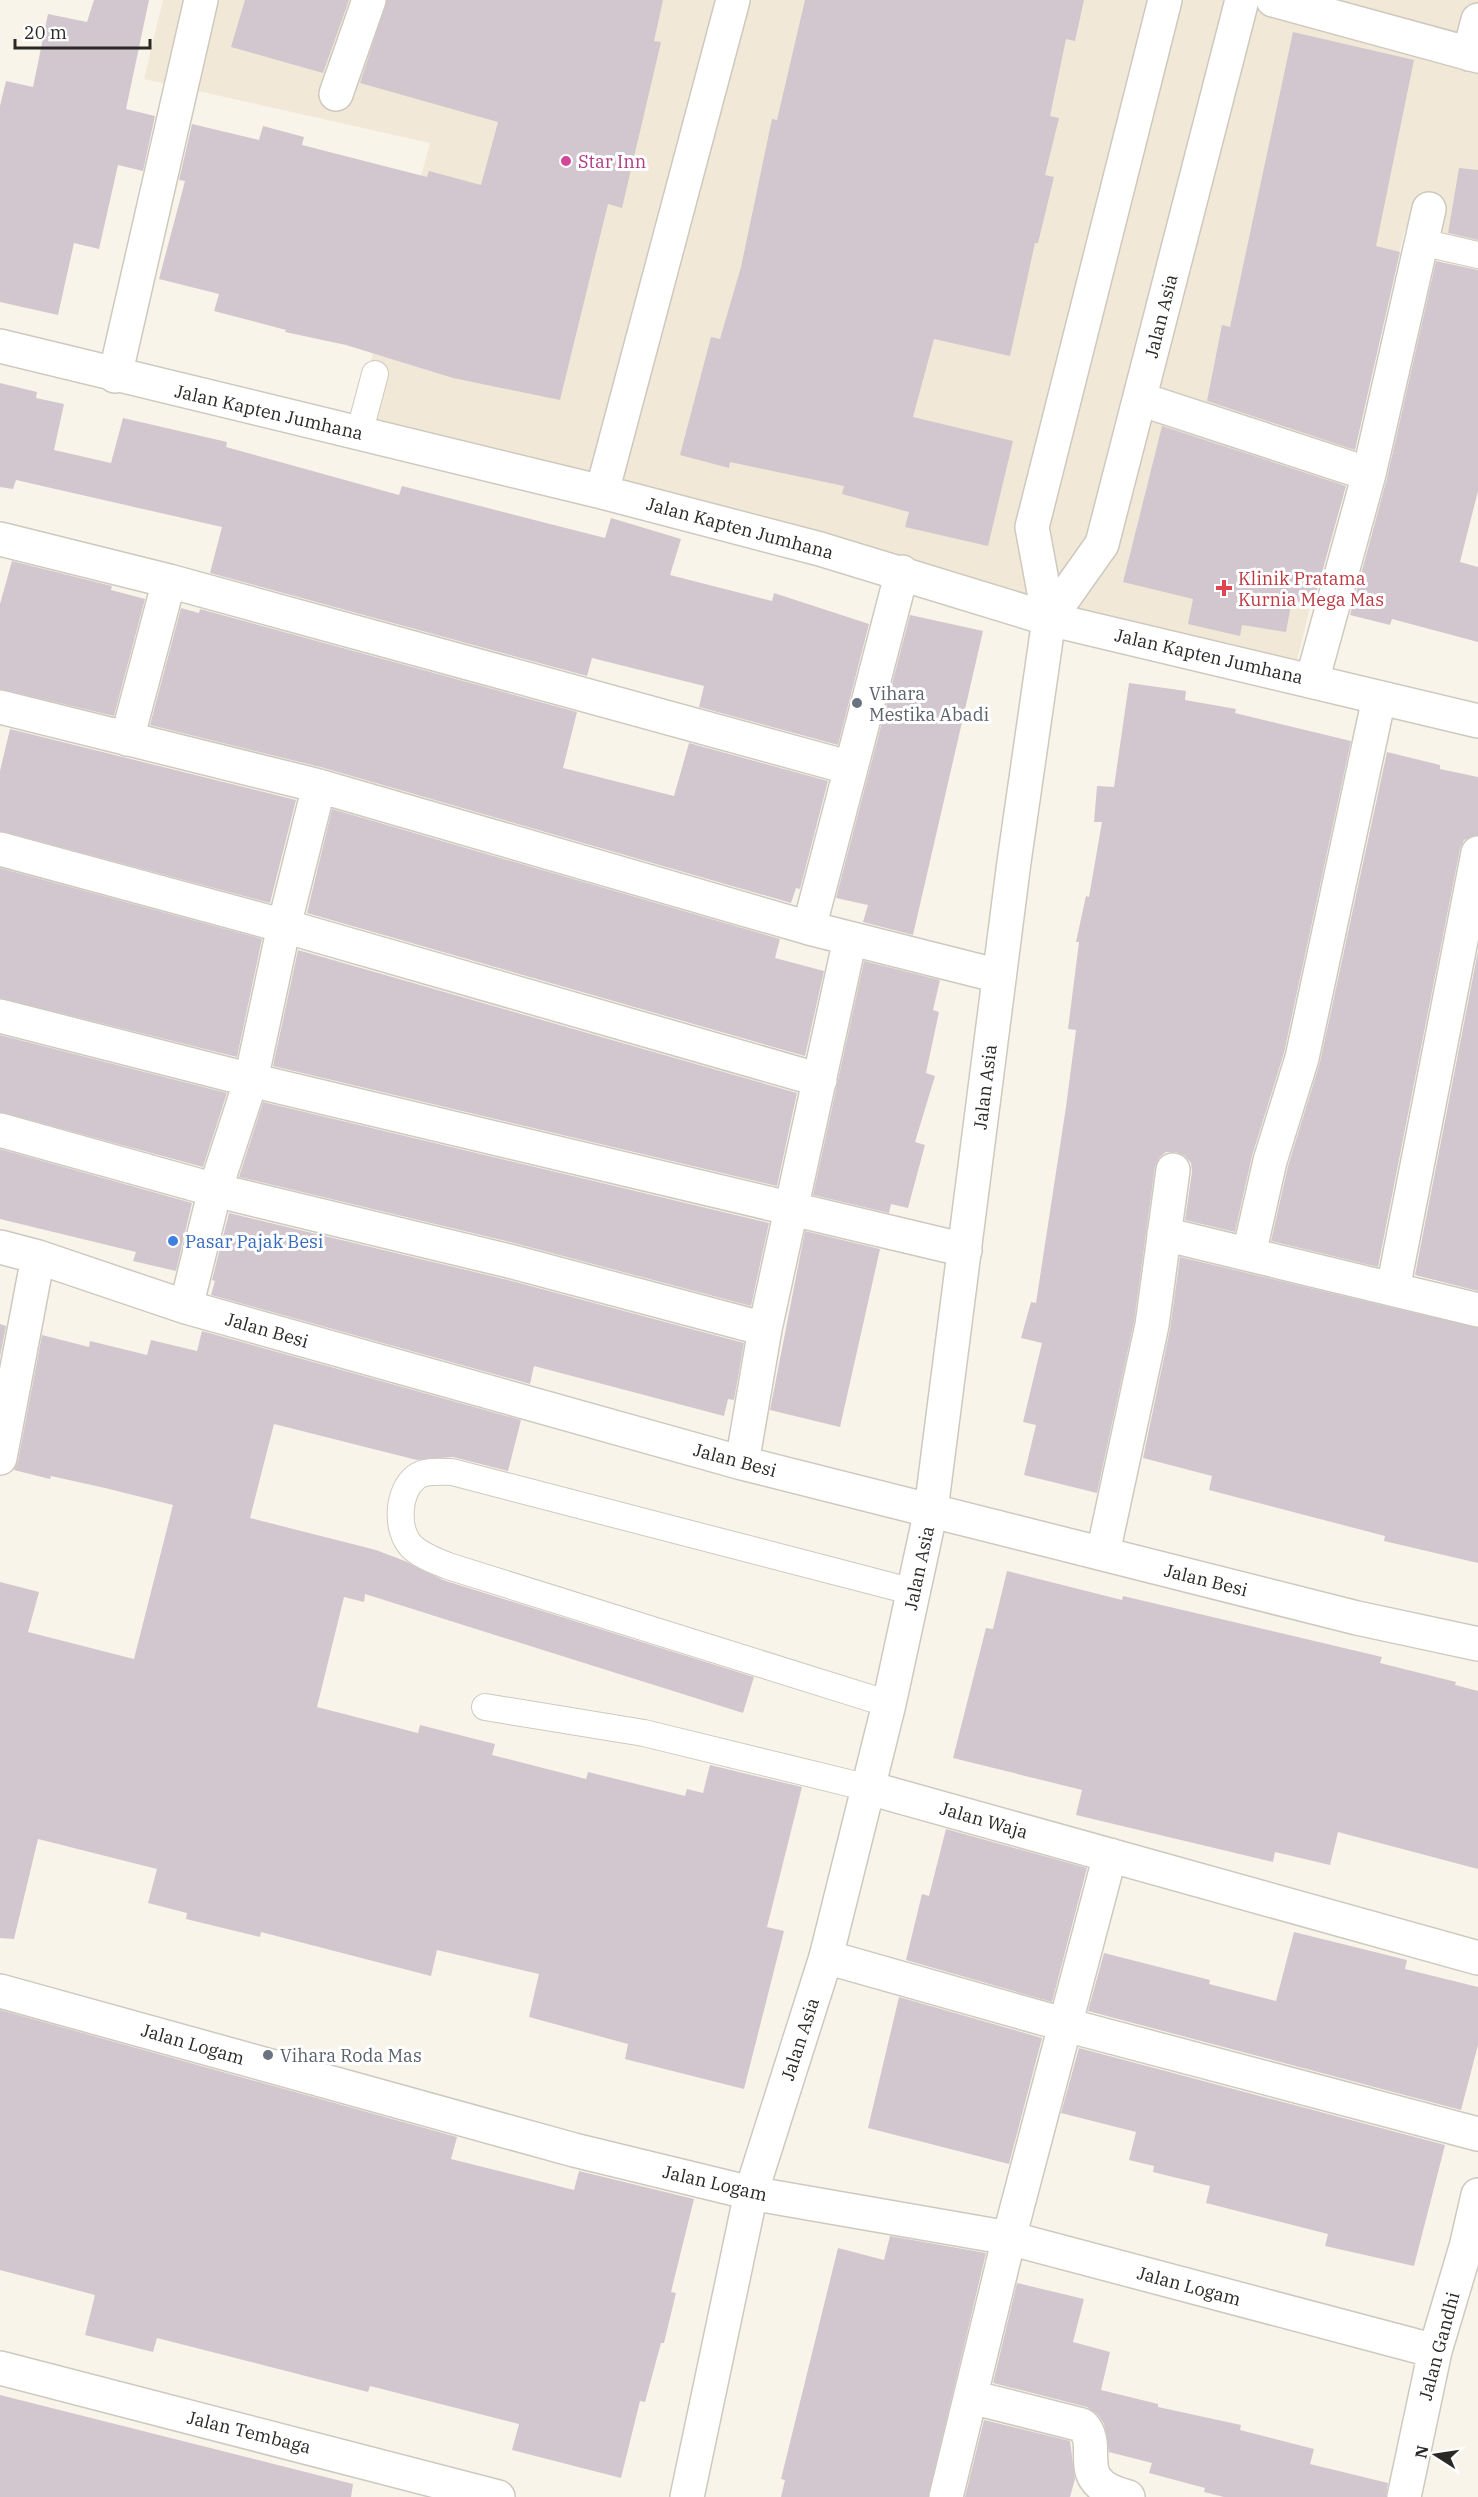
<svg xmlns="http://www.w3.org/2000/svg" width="1478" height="2497" viewBox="0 0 1478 2497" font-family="'IBM Plex Serif',serif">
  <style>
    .built { fill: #f1e8d7 }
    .building { fill: #d2c7cf }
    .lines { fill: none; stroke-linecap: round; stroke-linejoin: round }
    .service-casing { stroke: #cec9bf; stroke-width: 28 }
    .minor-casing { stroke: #cec9bf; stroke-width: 36 }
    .tertiary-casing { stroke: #cec9bf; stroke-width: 36 }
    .secondary-casing { stroke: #cec9bf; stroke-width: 36 }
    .service { stroke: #fff; stroke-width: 26 }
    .minor { stroke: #fff; stroke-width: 33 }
    .tertiary { stroke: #fff; stroke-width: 33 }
    .secondary { stroke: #fff; stroke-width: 33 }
    .hotel-dot { fill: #d1479c; stroke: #fff; stroke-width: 2 }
    .health-dot { fill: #e0444e; stroke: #fff; stroke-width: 2 }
    .worship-dot { fill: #6b7280; stroke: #fff; stroke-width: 2 }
    .shop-dot { fill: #3f7fe0; stroke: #fff; stroke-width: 2 }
    .labels { text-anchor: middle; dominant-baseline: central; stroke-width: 6; stroke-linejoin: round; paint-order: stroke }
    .hotel-label { font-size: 18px; fill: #b23c85; stroke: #fff; text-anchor: start }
    .street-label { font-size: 18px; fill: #2b2925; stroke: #fff }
    .health-label { font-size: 18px; fill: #be3a42; stroke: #fff; text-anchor: start }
    .worship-label { font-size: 18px; fill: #5b616d; stroke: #fff; text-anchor: start }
    .shop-label { font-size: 18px; fill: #366cbe; stroke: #fff; text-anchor: start }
  </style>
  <rect width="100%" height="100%" fill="#f9f4e9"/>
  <path class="built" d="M 163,0 L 1478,0 L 1478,245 L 1405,229 L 1291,684 L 352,430 L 430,143 L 144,79 Z"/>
  <path class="building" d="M 94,0 L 149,0 L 126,109 L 155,116 L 143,171 L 118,165 L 99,249 L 74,243 L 58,315 L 0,302 L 0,106 L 6,81 L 33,87 L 48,14 L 87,22 Z
    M 245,0 L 349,0 L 323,73 L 231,47 Z
    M 387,0 L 663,0 L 654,41 L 661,42 L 622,208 L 608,204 L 560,400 L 453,378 L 346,345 L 285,332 L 286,330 L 214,311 L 219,294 L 159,279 L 185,181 L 179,180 L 192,124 L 259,140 L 263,126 L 304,137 L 302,145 L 427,177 L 429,171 L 481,185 L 498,122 L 360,83 Z
    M 805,0 L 1084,0 L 1075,41 L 1066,39 L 1050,116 L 1059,118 L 1045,175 L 1054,177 L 1038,243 L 1035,243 L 1010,356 L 934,339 L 913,417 L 1013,441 L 988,546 L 905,527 L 909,512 L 842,494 L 844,486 L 730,462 L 729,468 L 680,455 L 711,337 L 720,339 L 741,267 L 772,119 L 777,120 Z
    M 1293,32 L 1414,60 L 1376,246 L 1400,252 L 1355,450 L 1207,401 L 1222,325 L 1230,327 Z
    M 1459,168 L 1478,170 L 1478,240 L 1448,233 Z
    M 1436,261 L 1478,270 L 1478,491 L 1460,562 L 1478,567 L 1478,642 L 1392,619 L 1390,625 L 1350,615 L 1387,478 Z
    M 0,383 L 37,392 L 36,398 L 64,404 L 54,450 L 111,463 L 123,418 L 227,442 L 226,447 L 399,495 L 402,486 L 605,538 L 611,518 L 681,539 L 670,575 L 772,601 L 774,593 L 869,624 L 838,745 L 699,707 L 704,686 L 592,658 L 587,676 L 210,573 L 222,527 L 16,480 L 13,489 L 0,487 Z
    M 1162,426 L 1346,486 L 1313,605 L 1292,600 L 1286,632 L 1242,625 L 1240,636 L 1188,624 L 1193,599 L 1123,582 Z
    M 12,561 L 112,586 L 111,590 L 145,599 L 114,716 L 0,689 L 0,604 Z
    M 181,608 L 199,613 L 200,609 L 577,712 L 563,768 L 674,796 L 689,743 L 828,781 L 800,889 L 796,888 L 791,903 L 324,768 L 150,725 Z
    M 910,615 L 983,631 L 913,935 L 863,922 L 868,905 L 836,898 Z
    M 1129,683 L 1186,691 L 1185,700 L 1236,709 L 1235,713 L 1351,741 L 1284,1053 L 1252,1156 L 1235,1232 L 1185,1220 L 1192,1172 L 1191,1163 L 1185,1156 L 1176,1152 L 1166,1152 L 1159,1158 L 1155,1167 L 1134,1322 L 1097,1493 L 1024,1475 L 1036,1425 L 1023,1422 L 1042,1343 L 1021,1338 L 1031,1302 L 1036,1303 L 1066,1107 L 1076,1030 L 1068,1029 L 1079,942 L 1076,942 L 1086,896 L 1089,897 L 1102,822 L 1094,822 L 1097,786 L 1114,787 Z
    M 10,729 L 296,800 L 270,903 L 0,831 L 0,771 Z
    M 1387,752 L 1440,765 L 1440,769 L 1478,777 L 1478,835 L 1464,840 L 1460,849 L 1378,1267 L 1271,1241 L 1288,1166 L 1320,1062 Z
    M 332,809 L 780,939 L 775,958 L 824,971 L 805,1056 L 307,913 Z
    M 0,868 L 262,939 L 237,1057 L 0,998 Z
    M 298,950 L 797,1093 L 777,1186 L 273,1066 Z
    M 1478,951 L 1478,1291 L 1415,1275 Z
    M 864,961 L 940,980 L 933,1010 L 939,1012 L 926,1073 L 935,1076 L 915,1142 L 925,1145 L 908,1208 L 891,1204 L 889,1213 L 813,1195 Z
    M 0,1035 L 227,1093 L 203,1167 L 0,1112 Z
    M 263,1102 L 769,1223 L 751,1306 L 514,1243 L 239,1177 Z
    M 0,1149 L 192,1203 L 176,1271 L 133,1261 L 136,1252 L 0,1219 Z
    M 229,1213 L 504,1279 L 744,1343 L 734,1400 L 728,1399 L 724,1416 L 534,1366 L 530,1384 L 211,1295 L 215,1281 L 212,1280 Z
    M 805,1231 L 880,1249 L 840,1427 L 770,1410 Z
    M 1180,1257 L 1478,1328 L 1478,1563 L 1384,1541 L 1385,1536 L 1209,1490 L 1212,1476 L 1143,1458 L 1170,1329 Z
    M 0,1324 L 6,1326 L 0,1357 Z
    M 202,1331 L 521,1420 L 508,1471 L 453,1457 L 417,1460 L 274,1424 L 250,1518 L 376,1550 L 405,1561 L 443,1580 L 754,1677 L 743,1713 L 365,1594 L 364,1602 L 344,1597 L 317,1707 L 418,1733 L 420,1725 L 495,1744 L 492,1755 L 586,1779 L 588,1772 L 685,1796 L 687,1789 L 703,1793 L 710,1765 L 802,1787 L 767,1927 L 784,1931 L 744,2089 L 625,2059 L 628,2044 L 529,2017 L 539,1974 L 437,1950 L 431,1976 L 261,1932 L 260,1937 L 186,1919 L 187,1913 L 148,1903 L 157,1869 L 38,1839 L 14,1939 L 0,1938 L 0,1582 L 39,1592 L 28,1632 L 134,1659 L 173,1505 L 105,1488 L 51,1476 L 50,1479 L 14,1470 L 18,1461 L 42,1335 L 89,1347 L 90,1341 L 147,1355 L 151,1340 L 197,1351 Z
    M 1007,1571 L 1122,1600 L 1123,1596 L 1382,1657 L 1380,1663 L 1456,1682 L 1455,1685 L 1478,1691 L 1478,1869 L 1338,1832 L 1330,1865 L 1275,1852 L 1273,1862 L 1076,1815 L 1082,1790 L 953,1758 L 986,1628 L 993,1629 Z
    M 946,1829 L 1087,1868 L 1052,2002 L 906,1960 L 922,1894 L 929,1896 Z
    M 1294,1932 L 1407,1960 L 1405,1969 L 1478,1987 L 1478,2045 L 1461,2110 L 1088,2011 L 1104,1953 L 1210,1980 L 1209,1984 L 1276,2001 Z
    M 899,1997 L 1042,2038 L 1009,2164 L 868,2128 Z
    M 0,2010 L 457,2137 L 451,2159 L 574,2190 L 579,2171 L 694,2199 L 671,2292 L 676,2293 L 664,2343 L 661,2343 L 645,2402 L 640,2401 L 621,2478 L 512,2450 L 519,2424 L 370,2386 L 368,2392 L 157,2338 L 153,2352 L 85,2335 L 95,2295 L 0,2270 Z
    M 1079,2048 L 1445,2145 L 1414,2266 L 1325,2246 L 1328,2234 L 1206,2203 L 1210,2186 L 1153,2172 L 1154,2166 L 1129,2160 L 1136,2132 L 1061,2113 Z
    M 890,2236 L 986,2253 L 928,2497 L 781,2497 L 785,2480 L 781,2479 L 838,2248 L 884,2260 Z
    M 1017,2283 L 1084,2299 L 1073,2342 L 1110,2352 L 1101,2390 L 1158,2404 L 1158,2407 L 1241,2425 L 1240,2430 L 1314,2449 L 1310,2464 L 1388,2483 L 1386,2497 L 1224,2497 L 1204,2492 L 1205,2488 L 1149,2473 L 1152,2463 L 1109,2452 L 1104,2424 L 1097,2414 L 1087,2407 L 993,2383 Z
    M 0,2395 L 353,2484 L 351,2497 L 0,2497 Z
    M 984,2420 L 1070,2441 L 1075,2479 L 1070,2497 L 965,2497 Z"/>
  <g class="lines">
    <g class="service-casing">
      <path id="service" d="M 1421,242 L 1478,255
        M 359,434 L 375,374
        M 889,1704 L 448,1566 C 436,1561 421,1556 411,1546 C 396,1529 397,1492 416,1477 C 425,1470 441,1472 452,1472 L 914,1592
        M 485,1707 L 644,1733 L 869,1788"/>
    </g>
    <g class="minor-casing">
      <path id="minor" d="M 1273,0 L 1478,56
        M 1469,54 L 1478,20
        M 336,94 L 369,0
        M 0,346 L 602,492 L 820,549 L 1049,619
        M 115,376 L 201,0
        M 1140,399 L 1369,474
        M 602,492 L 733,0
        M 0,539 L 169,581 L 851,768 L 809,928
        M 1312,681 L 1369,474 L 1429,209
        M 0,707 L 319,786 L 809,928 L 999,976
        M 127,739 L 169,581
        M 851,768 L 902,572
        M 0,849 L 284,926 L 820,1080
        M 0,1016 L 251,1080 L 965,1250
        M 0,1130 L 215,1190 L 509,1261 L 765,1329 L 742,1463
        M 1164,1234 L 1478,1310
        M 0,1247 L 38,1257 L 186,1307 L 742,1463 L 1357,1618 L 1478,1644
        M 1249,1254 L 1270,1161 L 1302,1058 L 1379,698
        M 1393,1289 L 1478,853
        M 186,1307 L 215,1190 L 251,1080 L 284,926 L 319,786
        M 765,1329 L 850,939
        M 0,1458 L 38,1257
        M 1103,1553 L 1152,1325 L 1173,1170
        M 869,1788 L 1478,1958
        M 826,1957 L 1066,2025 L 1478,2134
        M 0,1991 L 574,2150 L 751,2193 L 1009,2238 L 1435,2351
        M 0,2368 L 498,2497
        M 971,2397 L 1082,2425 C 1105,2448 1067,2481 1128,2497
        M 946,2497 L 1009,2238 L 1110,1855
        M 1404,2497 L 1435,2351 L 1466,2247 L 1478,2195"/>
    </g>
    <g class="tertiary-casing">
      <path id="tertiary" d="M 1049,619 L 1478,721"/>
    </g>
    <g class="secondary-casing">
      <path id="secondary" d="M 1049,619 L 1102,544 L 1242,0
        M 687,2497 L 751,2193 L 826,1957 L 889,1704 L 931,1510 L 1014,862 L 1049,619 L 1032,527 L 1165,0"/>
    </g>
    <use href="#service" class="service"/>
    <use href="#minor" class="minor"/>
    <use href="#tertiary" class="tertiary"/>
    <use href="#secondary" class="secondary"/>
  </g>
  <circle class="hotel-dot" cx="566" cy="161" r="6"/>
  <path class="health-dot" d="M1221 579h6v6h6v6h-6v6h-6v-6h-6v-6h6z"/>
  <g class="worship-dot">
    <circle cx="857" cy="703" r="6"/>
    <circle cx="268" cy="2055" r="6"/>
  </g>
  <circle class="shop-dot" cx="173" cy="1241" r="6"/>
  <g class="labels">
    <g class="hotel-label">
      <text x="578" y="161">Star Inn</text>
    </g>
    <g class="street-label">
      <text transform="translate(1161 316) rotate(-76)">Jalan Asia</text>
      <text transform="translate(269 412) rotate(13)">Jalan Kapten Jumhana</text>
      <text transform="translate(740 528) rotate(15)">Jalan Kapten Jumhana</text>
      <text transform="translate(1209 656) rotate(13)">Jalan Kapten Jumhana</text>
      <text transform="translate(985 1087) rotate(-83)">Jalan Asia</text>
      <text transform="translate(267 1330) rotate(16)">Jalan Besi</text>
      <text transform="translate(735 1460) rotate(15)">Jalan Besi</text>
      <text transform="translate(919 1568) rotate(-78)">Jalan Asia</text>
      <text transform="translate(1206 1580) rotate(14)">Jalan Besi</text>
      <text transform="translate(984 1820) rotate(16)">Jalan Waja</text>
      <text transform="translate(800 2039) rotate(-72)">Jalan Asia</text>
      <text transform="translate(193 2044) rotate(16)">Jalan Logam</text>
      <text transform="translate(715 2183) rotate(13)">Jalan Logam</text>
      <text transform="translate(1189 2286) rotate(15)">Jalan Logam</text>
      <text transform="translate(1439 2346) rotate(-75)">Jalan Gandhi</text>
      <text transform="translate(249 2432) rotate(14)">Jalan Tembaga</text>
    </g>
    <g class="health-label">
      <text x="1238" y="578">Klinik Pratama<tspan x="1238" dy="21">Kurnia Mega Mas</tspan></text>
    </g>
    <g class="worship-label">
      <text x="869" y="693">Vihara<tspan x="869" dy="21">Mestika Abadi</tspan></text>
      <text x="280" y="2055">Vihara Roda Mas</text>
    </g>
    <g class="shop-label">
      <text x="185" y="1241">Pasar Pajak Besi</text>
    </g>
  </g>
  <g transform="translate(1436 2455) rotate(282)" stroke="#ffffff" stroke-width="4.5" paint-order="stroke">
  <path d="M0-4.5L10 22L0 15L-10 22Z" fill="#2b2925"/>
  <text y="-9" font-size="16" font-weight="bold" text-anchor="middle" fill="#2b2925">N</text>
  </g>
  <path d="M15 39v9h135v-9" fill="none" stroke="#2b2925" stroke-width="3"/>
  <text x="24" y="39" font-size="18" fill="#2b2925" stroke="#ffffff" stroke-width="4.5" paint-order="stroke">20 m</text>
</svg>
